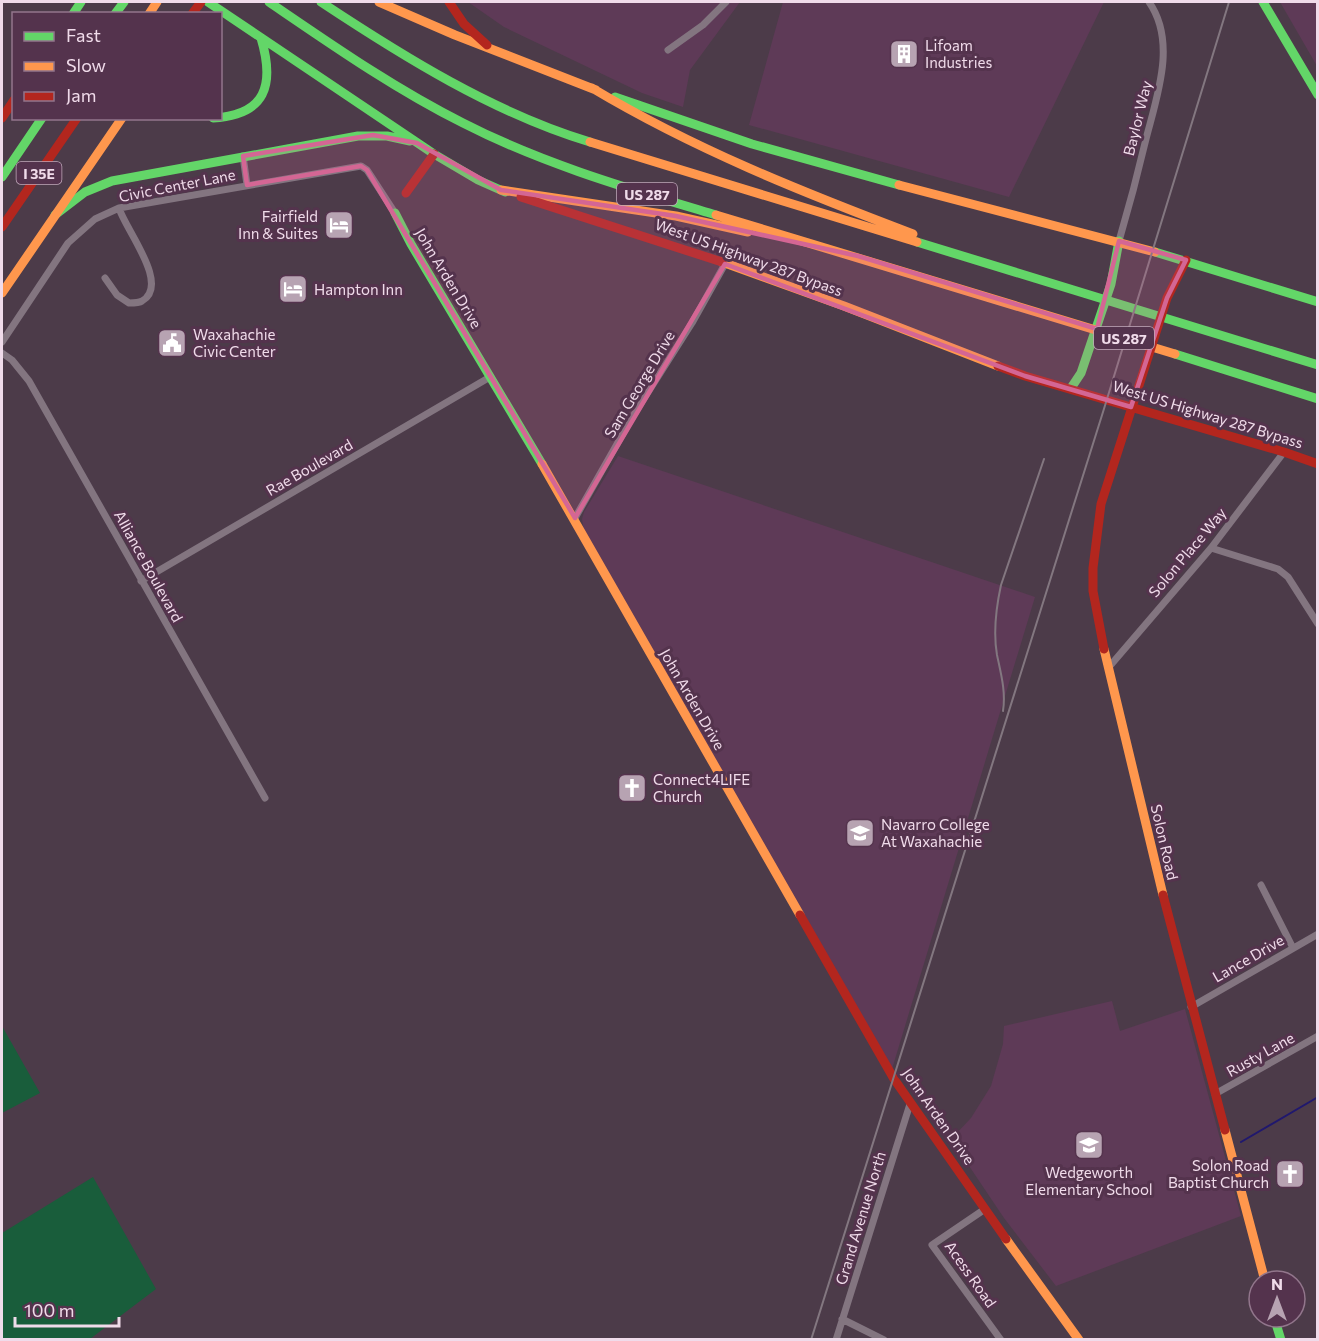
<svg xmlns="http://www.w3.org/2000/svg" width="1319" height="1341" viewBox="0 0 1319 1341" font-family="Commissioner,sans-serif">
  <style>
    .built { fill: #5e3a57 }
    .green { fill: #195d3b }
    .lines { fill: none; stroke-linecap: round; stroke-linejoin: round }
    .stream { stroke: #20186e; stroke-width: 2 }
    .street { stroke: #837580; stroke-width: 7 }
    .fast { stroke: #63d668; stroke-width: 9 }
    .slow { stroke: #ff974d; stroke-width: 9 }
    .jam { stroke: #b3261e; stroke-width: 9 }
    .rail { stroke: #837780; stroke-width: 2 }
    .marked { fill: #d46694; fill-opacity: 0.2; stroke: #d46694; stroke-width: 4.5; stroke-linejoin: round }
    .labels { text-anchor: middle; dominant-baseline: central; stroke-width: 6; stroke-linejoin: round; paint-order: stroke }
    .shield { fill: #54334d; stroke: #c1a9bb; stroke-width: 1.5 }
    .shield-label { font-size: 14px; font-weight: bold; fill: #f0dbea }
    .poi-label { font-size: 15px; fill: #f0dbea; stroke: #54334d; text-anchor: start }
    .street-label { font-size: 15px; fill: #f0dbea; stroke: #54334d }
  </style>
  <rect width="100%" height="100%" fill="#4c3b49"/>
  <path class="built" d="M 468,2 L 740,2 L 690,70 L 683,107 L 642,93 L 504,27 Z
    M 783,2 L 1104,2 L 1009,197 L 749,125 Z
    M 1280,2 L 1317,2 L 1317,66 Z
    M 618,456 L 1035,597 L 892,1069 L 584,532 L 582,519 L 584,512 Z
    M 1112,1001 L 1120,1031 L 1185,1009 L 1241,1216 L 1056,1286 L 1004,1218 L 957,1148 L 955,1135 L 971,1118 L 991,1086 L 1003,1044 L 1004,1026 Z"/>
  <path class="green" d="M 2,1026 L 40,1093 L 2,1113 Z
    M 93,1177 L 156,1289 L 90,1339 L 2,1339 L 2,1233 Z"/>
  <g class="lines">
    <path class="stream" d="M 1241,1142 L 1318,1097"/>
    <path class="street" d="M 668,50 L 703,25 L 726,2
      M 243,156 L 247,185
      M 1119,241 C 1129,207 1138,173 1146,139 C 1157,96 1177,42 1149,2
      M 105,278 L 117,295 L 129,303 C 133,303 139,303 142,301 C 171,285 125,229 119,208
      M 2,342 L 68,243 L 95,219 L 119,208 L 361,166 L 367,170 L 395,213
      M 2,353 L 12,360 L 29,381 L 265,798
      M 575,518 L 633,416 L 692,323 L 725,264
      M 1211,548 L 1278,569 L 1288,577 L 1318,624
      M 141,581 L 490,377
      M 1109,667 L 1211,548 L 1284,452
      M 1261,885 L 1293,948
      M 1191,1007 L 1318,934
      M 1215,1094 L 1318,1036
      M 985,1209 L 932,1245 L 1001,1340
      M 842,1319 L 884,1340
      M 836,1340 L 910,1104"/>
    <path class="fast" d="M 208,2 L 434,154 L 478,180 L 505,192
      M 269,2 C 332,45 395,89 463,123 C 543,164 630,189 716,215
      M 321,2 C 404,57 494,113 590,142
      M 1263,2 L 1318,95
      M 73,14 L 81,2
      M 115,14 L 124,2
      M 615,97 L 752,144 L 899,185
      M 213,118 C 266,115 275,85 261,38
      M 2,177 L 42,118
      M 395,213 L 411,244 L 542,464
      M 55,215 L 85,192 L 112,181 L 358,136 L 387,136 L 410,141
      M 917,242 L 1318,365
      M 1155,252 L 1318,302
      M 1175,354 L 1318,399
      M 1071,388 L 1081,373 L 1111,284 L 1119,241
      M 1274,1317 L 1281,1340"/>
    <path class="slow" d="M 379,2 L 455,35 L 596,90
      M 149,14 L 157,2
      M 592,88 C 694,149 802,192 913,234
      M 590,142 L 917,242
      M 899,185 L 1155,252
      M 501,190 L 676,216 L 748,232
      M 716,215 L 1175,354
      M 722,262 L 844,306 L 998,366
      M 2,293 L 122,118
      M 542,464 L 800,915
      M 1104,649 L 1163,895
      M 1225,1130 L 1265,1281
      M 1006,1239 L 1079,1340"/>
    <path class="jam" d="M 449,2 L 464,24 L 487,45
      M 192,14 L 201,2
      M 2,118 L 14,100
      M 406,193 L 434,154
      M 521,197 L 722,262
      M 2,227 L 77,118
      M 998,366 L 1025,376 L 1284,452 L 1318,464
      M 1104,649 L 1093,591 L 1093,568 L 1101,504 L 1167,298 L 1186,260
      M 1163,895 L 1225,1130
      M 800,915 L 894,1079 L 1006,1239"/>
    <path class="rail" d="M 1003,711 C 1006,692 1001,674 997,655 C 993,632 996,608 1001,585 L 1044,459
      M 811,1340 L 1103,412 L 1229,2"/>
  </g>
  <path class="marked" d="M 373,135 L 417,143 L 501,190 L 676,216 L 858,256 L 1097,329 L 1119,241 L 1186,260 L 1167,298 L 1131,407 L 1025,376 L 725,264 L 575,518 L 367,170 L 361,166 L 247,185 L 243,156 Z"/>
  <defs>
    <g id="building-square" transform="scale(1.5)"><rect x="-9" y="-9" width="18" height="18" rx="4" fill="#b7a3b2" stroke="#54334d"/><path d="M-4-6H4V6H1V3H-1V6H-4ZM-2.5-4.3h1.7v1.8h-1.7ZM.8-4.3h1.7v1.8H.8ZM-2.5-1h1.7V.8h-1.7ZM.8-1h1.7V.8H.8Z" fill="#fff"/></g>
    <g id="hotel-square" transform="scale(1.5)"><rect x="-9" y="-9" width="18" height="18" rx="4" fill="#b7a3b2" stroke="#54334d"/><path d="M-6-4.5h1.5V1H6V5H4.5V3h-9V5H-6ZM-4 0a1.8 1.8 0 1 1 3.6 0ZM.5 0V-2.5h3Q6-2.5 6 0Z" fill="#fff"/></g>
    <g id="civic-square" transform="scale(1.5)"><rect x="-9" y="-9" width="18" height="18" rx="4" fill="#b7a3b2" stroke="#54334d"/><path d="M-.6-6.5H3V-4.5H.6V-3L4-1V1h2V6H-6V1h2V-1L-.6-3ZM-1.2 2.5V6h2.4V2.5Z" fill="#fff"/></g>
    <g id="church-square" transform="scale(1.5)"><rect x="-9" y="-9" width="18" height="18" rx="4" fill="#b7a3b2" stroke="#54334d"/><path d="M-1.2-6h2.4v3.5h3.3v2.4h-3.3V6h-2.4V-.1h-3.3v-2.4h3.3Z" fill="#fff"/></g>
    <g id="university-square" transform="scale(1.5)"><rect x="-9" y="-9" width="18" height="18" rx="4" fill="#b7a3b2" stroke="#54334d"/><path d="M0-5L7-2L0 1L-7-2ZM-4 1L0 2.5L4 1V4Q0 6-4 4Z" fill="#fff"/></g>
    <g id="school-square" transform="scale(1.5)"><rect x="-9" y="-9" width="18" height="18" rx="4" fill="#b7a3b2" stroke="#54334d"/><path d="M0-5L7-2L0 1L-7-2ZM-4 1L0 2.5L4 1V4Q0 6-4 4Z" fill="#fff"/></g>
  </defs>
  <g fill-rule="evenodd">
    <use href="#building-square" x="904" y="54"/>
    <use href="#hotel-square" x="339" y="225"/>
    <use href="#hotel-square" x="293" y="289"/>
    <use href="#civic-square" x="172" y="343"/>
    <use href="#church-square" x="632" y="788"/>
    <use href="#university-square" x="860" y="833"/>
    <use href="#school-square" x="1089" y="1145"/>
    <use href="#church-square" x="1290" y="1174"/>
  </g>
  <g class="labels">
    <g class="shield">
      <rect x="16.5" y="162" width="45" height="22" rx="4.5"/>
      <rect x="617" y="183" width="60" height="22" rx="4.5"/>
      <rect x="1094" y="327" width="60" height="22" rx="4.5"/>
    </g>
    <g class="shield-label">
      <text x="39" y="173">I 35E</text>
      <text x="647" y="194">US 287</text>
      <text x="1124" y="338">US 287</text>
    </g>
    <g class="poi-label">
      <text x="925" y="45">Lifoam<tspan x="925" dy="17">Industries</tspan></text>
      <text x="318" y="216" text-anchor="end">Fairfield<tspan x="318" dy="17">Inn &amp; Suites</tspan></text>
      <text x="314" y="289">Hampton Inn</text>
      <text x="193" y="334">Waxahachie<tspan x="193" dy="17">Civic Center</tspan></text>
      <text x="653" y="779">Connect4LIFE<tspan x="653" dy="17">Church</tspan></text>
      <text x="881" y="824">Navarro College<tspan x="881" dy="17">At Waxahachie</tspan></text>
      <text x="1269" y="1165" text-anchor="end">Solon Road<tspan x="1269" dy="17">Baptist Church</tspan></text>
      <text x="1089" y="1172" text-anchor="middle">Wedgeworth<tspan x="1089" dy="17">Elementary School</tspan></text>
    </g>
    <g class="street-label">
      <text transform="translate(1137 118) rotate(-76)">Baylor Way</text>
      <text transform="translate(177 185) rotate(-11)">Civic Center Lane</text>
      <text transform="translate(749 257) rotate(20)">West US Highway 287 Bypass</text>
      <text transform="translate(449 278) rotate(59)">John Arden Drive</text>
      <text transform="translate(639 384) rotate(-59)">Sam George Drive</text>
      <text transform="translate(1208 414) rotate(17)">West US Highway 287 Bypass</text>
      <text transform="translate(309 467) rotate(-30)">Rae Boulevard</text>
      <text transform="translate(1187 552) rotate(-50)">Solon Place Way</text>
      <text transform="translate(149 566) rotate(61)">Alliance Boulevard</text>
      <text transform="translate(693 699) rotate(60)">John Arden Drive</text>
      <text transform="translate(1165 842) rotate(77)">Solon Road</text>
      <text transform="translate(1248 958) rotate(-30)">Lance Drive</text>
      <text transform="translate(1260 1054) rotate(-29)">Rusty Lane</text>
      <text transform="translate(939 1116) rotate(55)">John Arden Drive</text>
      <text transform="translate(860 1218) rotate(-73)">Grand Avenue North</text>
      <text transform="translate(971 1274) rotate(55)">Acess Road</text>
    </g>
  </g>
  <rect width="1319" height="1341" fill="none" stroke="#f0dbea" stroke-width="6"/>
  <rect x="12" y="12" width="210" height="108" fill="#54334d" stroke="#92768c" stroke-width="1.5"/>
  <rect x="24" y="32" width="30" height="9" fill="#63d668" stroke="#92768c" stroke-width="1.5"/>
  <text x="66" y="42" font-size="18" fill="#f0dbea">Fast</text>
  <rect x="24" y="62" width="30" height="9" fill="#ff974d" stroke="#92768c" stroke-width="1.5"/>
  <text x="66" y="72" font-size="18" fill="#f0dbea">Slow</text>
  <rect x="24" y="92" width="30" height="9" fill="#b3261e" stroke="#92768c" stroke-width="1.5"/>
  <text x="66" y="102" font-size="18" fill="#f0dbea">Jam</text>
  <g transform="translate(1277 1299)"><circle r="28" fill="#54334d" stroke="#92768c" stroke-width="1.5"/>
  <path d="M0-4.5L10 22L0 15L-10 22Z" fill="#b7a3b2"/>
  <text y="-9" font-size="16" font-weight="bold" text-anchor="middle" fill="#f0dbea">N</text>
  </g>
  <path d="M15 1317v9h104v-9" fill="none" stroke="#f0dbea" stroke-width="3"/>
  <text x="24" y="1317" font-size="18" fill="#f0dbea" stroke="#54334d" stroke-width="4.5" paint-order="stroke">100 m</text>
</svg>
